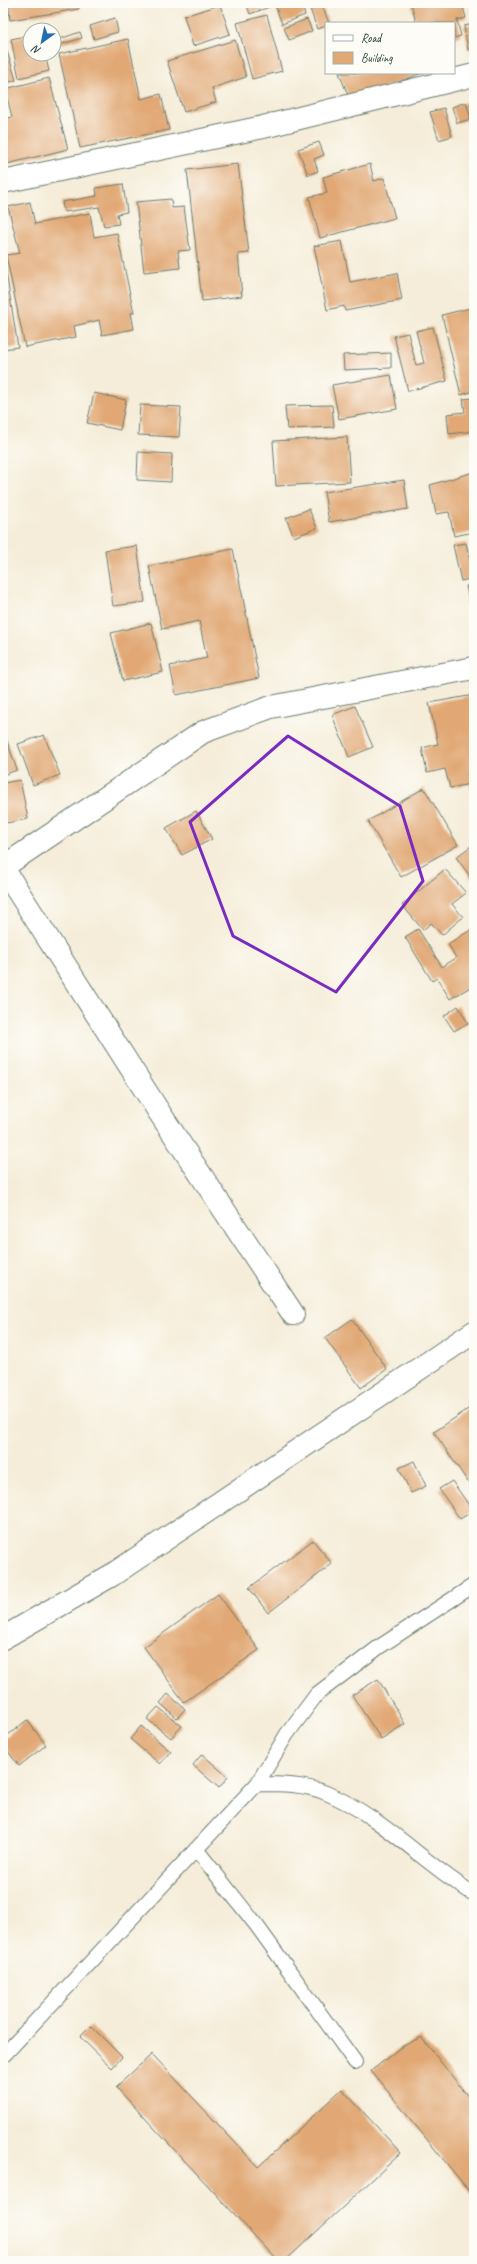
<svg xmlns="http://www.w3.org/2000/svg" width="477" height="2264" viewBox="0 0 477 2264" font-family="Caveat,sans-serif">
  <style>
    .building { fill: #e1a875 }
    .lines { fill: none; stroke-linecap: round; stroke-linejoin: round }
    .service-casing { stroke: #6a7b6e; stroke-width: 16 }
    .minor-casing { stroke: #6a7b6e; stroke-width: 24 }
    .service { stroke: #fff; stroke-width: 14 }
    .minor { stroke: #fff; stroke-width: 22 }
    .marked { fill: none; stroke: #7b2cbf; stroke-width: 3; stroke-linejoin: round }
  </style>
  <rect width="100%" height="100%" fill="#fdfcf7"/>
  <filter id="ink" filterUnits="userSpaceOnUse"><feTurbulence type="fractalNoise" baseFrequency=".025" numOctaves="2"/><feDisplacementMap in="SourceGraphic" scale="8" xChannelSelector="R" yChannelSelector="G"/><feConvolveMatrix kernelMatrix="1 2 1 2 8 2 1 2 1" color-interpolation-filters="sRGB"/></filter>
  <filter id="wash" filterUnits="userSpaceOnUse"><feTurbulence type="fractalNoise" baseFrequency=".012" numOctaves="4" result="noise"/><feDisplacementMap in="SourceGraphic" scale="16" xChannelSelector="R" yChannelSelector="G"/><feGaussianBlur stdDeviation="0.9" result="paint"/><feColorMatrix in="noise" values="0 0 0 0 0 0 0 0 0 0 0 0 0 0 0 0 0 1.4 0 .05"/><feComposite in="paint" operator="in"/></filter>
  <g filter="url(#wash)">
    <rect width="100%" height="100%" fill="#f5edd9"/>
    <g id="blocks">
      <path class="building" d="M 8,3 L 78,3 L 79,9 L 10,20 Z
        M 246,3 L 301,3 L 305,15 L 282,24 L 275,5 L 250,14 Z
        M 308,3 L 321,3 L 329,23 L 326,23 L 326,26 L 317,29 Z
        M 411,3 L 462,3 L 466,18 L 457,20 L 461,36 L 454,38 L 454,23 L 416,23 Z
        M 220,5 L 230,34 L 193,46 L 184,16 Z
        M 267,15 L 282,71 L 252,79 L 237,23 Z
        M 115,18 L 118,32 L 94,39 L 90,26 Z
        M 307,19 L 312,31 L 289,40 L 284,28 Z
        M 474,24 L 474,49 L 468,50 L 464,26 Z
        M 80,32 L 82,38 L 59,45 L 57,40 Z
        M 30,35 L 30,54 L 45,54 L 49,71 L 19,78 L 11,39 Z
        M 3,38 L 16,80 L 3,84 Z
        M 128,39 L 141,99 L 161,94 L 169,130 L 80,148 L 59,54 Z
        M 235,40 L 246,77 L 212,88 L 216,102 L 184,112 L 167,61 Z
        M 339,73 L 422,73 L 350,100 Z
        M 49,78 L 68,149 L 3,165 L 3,119 L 12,117 L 5,89 Z
        M 466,102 L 471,119 L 457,123 L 452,107 Z
        M 444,108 L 452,136 L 439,140 L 430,112 Z
        M 319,142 L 324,155 L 314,159 L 318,171 L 308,175 L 298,149 Z
        M 238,164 L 249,253 L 238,254 L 242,296 L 202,301 L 187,170 Z
        M 370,164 L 374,181 L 384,178 L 395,218 L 320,238 L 309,197 L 327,193 L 323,177 Z
        M 123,184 L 127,212 L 117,214 L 119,224 L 104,226 L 99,207 L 64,212 L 62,202 L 97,196 L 96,188 Z
        M 171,199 L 172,208 L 184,207 L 190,250 L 178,251 L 180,268 L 144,272 L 136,202 Z
        M 30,202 L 35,224 L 90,213 L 94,237 L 117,233 L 134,313 L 131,313 L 134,329 L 102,335 L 99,320 L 74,326 L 76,337 L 25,347 L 6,255 L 20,253 L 8,207 Z
        M 342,241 L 350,282 L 397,273 L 402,300 L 345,311 L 344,306 L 327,310 L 314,246 Z
        M 3,253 L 18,347 L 3,349 Z
        M 470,308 L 471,311 L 474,310 L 474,391 L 461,395 L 442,315 Z
        M 433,327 L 447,381 L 408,391 L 394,336 L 408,333 L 416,365 L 424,363 L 416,331 Z
        M 391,353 L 391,368 L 344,370 L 343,355 Z
        M 391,375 L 397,409 L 339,419 L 332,385 Z
        M 94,393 L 126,400 L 120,430 L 87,423 Z
        M 474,398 L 474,431 L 449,434 L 447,414 L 465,412 L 463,399 Z
        M 140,405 L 181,407 L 179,437 L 138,435 Z
        M 332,405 L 334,427 L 287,429 L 285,406 Z
        M 347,437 L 350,482 L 276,486 L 273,441 Z
        M 138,452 L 172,454 L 171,482 L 137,480 Z
        M 474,472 L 474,532 L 454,536 L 449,512 L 436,514 L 430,485 Z
        M 404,480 L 408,509 L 329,522 L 324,492 Z
        M 309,509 L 317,528 L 294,537 L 286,518 Z
        M 466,543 L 474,578 L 461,581 L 453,545 Z
        M 137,546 L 145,602 L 113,606 L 105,550 Z
        M 233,549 L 259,678 L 176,695 L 170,666 L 207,658 L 199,621 L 162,629 L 149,566 Z
        M 474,584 L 474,620 L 473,620 L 466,586 Z
        M 151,623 L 163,672 L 123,681 L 111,633 Z
        M 474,695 L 474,800 L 473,800 L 470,784 L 450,788 L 445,769 L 427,773 L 422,748 L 438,744 L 429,703 Z
        M 355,706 L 373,747 L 349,757 L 332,715 Z
        M 5,735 L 17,770 L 3,775 L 3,736 Z
        M 44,735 L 60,775 L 33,785 L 18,744 Z
        M 20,780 L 28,819 L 6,823 L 3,809 L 3,783 Z
        M 424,788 L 458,845 L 401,877 L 368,821 Z
        M 196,811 L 212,839 L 182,855 L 166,828 Z
        M 474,844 L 474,882 L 456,857 Z
        M 445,869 L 466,893 L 452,904 L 463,917 L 442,935 L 431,923 L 423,930 L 402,905 Z
        M 474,928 L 474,985 L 450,999 L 437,978 L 432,981 L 405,937 L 418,929 L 442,967 L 456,958 L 448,944 Z
        M 458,1006 L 468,1023 L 454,1031 L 444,1016 Z
        M 352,1319 L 387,1369 L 361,1388 L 325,1338 Z
        M 474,1405 L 474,1491 L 434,1432 Z
        M 414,1461 L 426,1486 L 411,1493 L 399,1468 Z
        M 452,1481 L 473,1511 L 460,1519 L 439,1489 Z
        M 313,1540 L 332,1564 L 268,1613 L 249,1588 Z
        M 218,1594 L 259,1650 L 184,1702 L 144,1647 Z
        M 378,1679 L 405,1724 L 381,1739 L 352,1695 Z
        M 168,1694 L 185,1709 L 177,1718 L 160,1703 Z
        M 158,1707 L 182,1726 L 171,1738 L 147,1719 Z
        M 27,1720 L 46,1745 L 19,1766 L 3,1745 L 3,1739 Z
        M 141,1726 L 171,1752 L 160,1764 L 130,1739 Z
        M 202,1754 L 228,1777 L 219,1788 L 193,1765 Z
        M 91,2026 L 122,2057 L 112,2068 L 80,2037 Z
        M 421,2037 L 474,2104 L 474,2197 L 371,2071 L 401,2047 Z
        M 152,2054 L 258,2167 L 342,2089 L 401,2153 L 285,2261 L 278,2261 L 116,2087 Z"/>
    </g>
  </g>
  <g filter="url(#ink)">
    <use href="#blocks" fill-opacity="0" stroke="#6a7b6e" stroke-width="1"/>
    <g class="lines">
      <g class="service-casing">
        <path id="service" d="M 257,1784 C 280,1784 305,1784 326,1793 C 382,1816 423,1863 474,1894
          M 196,1849 L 257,1926 L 355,2062
          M 3,2056 L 257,1784 L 287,1734 L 317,1694 L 379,1647 L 474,1585"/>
      </g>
      <g class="minor-casing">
        <path id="minor" d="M 3,182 L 263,127 L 474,75
          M 3,867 L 203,732 L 271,707 L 474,668
          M 3,868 L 161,1115 L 293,1314
          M 3,1638 L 112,1575 L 474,1332"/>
      </g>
      <use href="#service" class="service"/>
      <use href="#minor" class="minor"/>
    </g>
  </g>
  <path class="marked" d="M 288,736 L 400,806 L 423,881 L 336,992 L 233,936 L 190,822 Z"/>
  <rect width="477" height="2264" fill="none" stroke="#fdfcf7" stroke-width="16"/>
  <rect x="325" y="22" width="130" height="52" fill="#fdfcf7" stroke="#a4b0a9"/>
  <rect x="333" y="35" width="20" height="6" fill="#ffffff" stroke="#a4b0a9"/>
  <text x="361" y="42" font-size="12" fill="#1f3d34">Road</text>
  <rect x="333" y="52" width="20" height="12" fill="#e1a875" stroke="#a4b0a9"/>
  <text x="361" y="62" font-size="12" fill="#1f3d34">Building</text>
  <g transform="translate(42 42) rotate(213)"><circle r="19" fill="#fdfcf7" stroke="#a4b0a9"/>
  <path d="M0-3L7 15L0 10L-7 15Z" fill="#1f6fb2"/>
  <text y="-6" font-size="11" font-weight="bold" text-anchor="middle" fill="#1f3d34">N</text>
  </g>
</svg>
